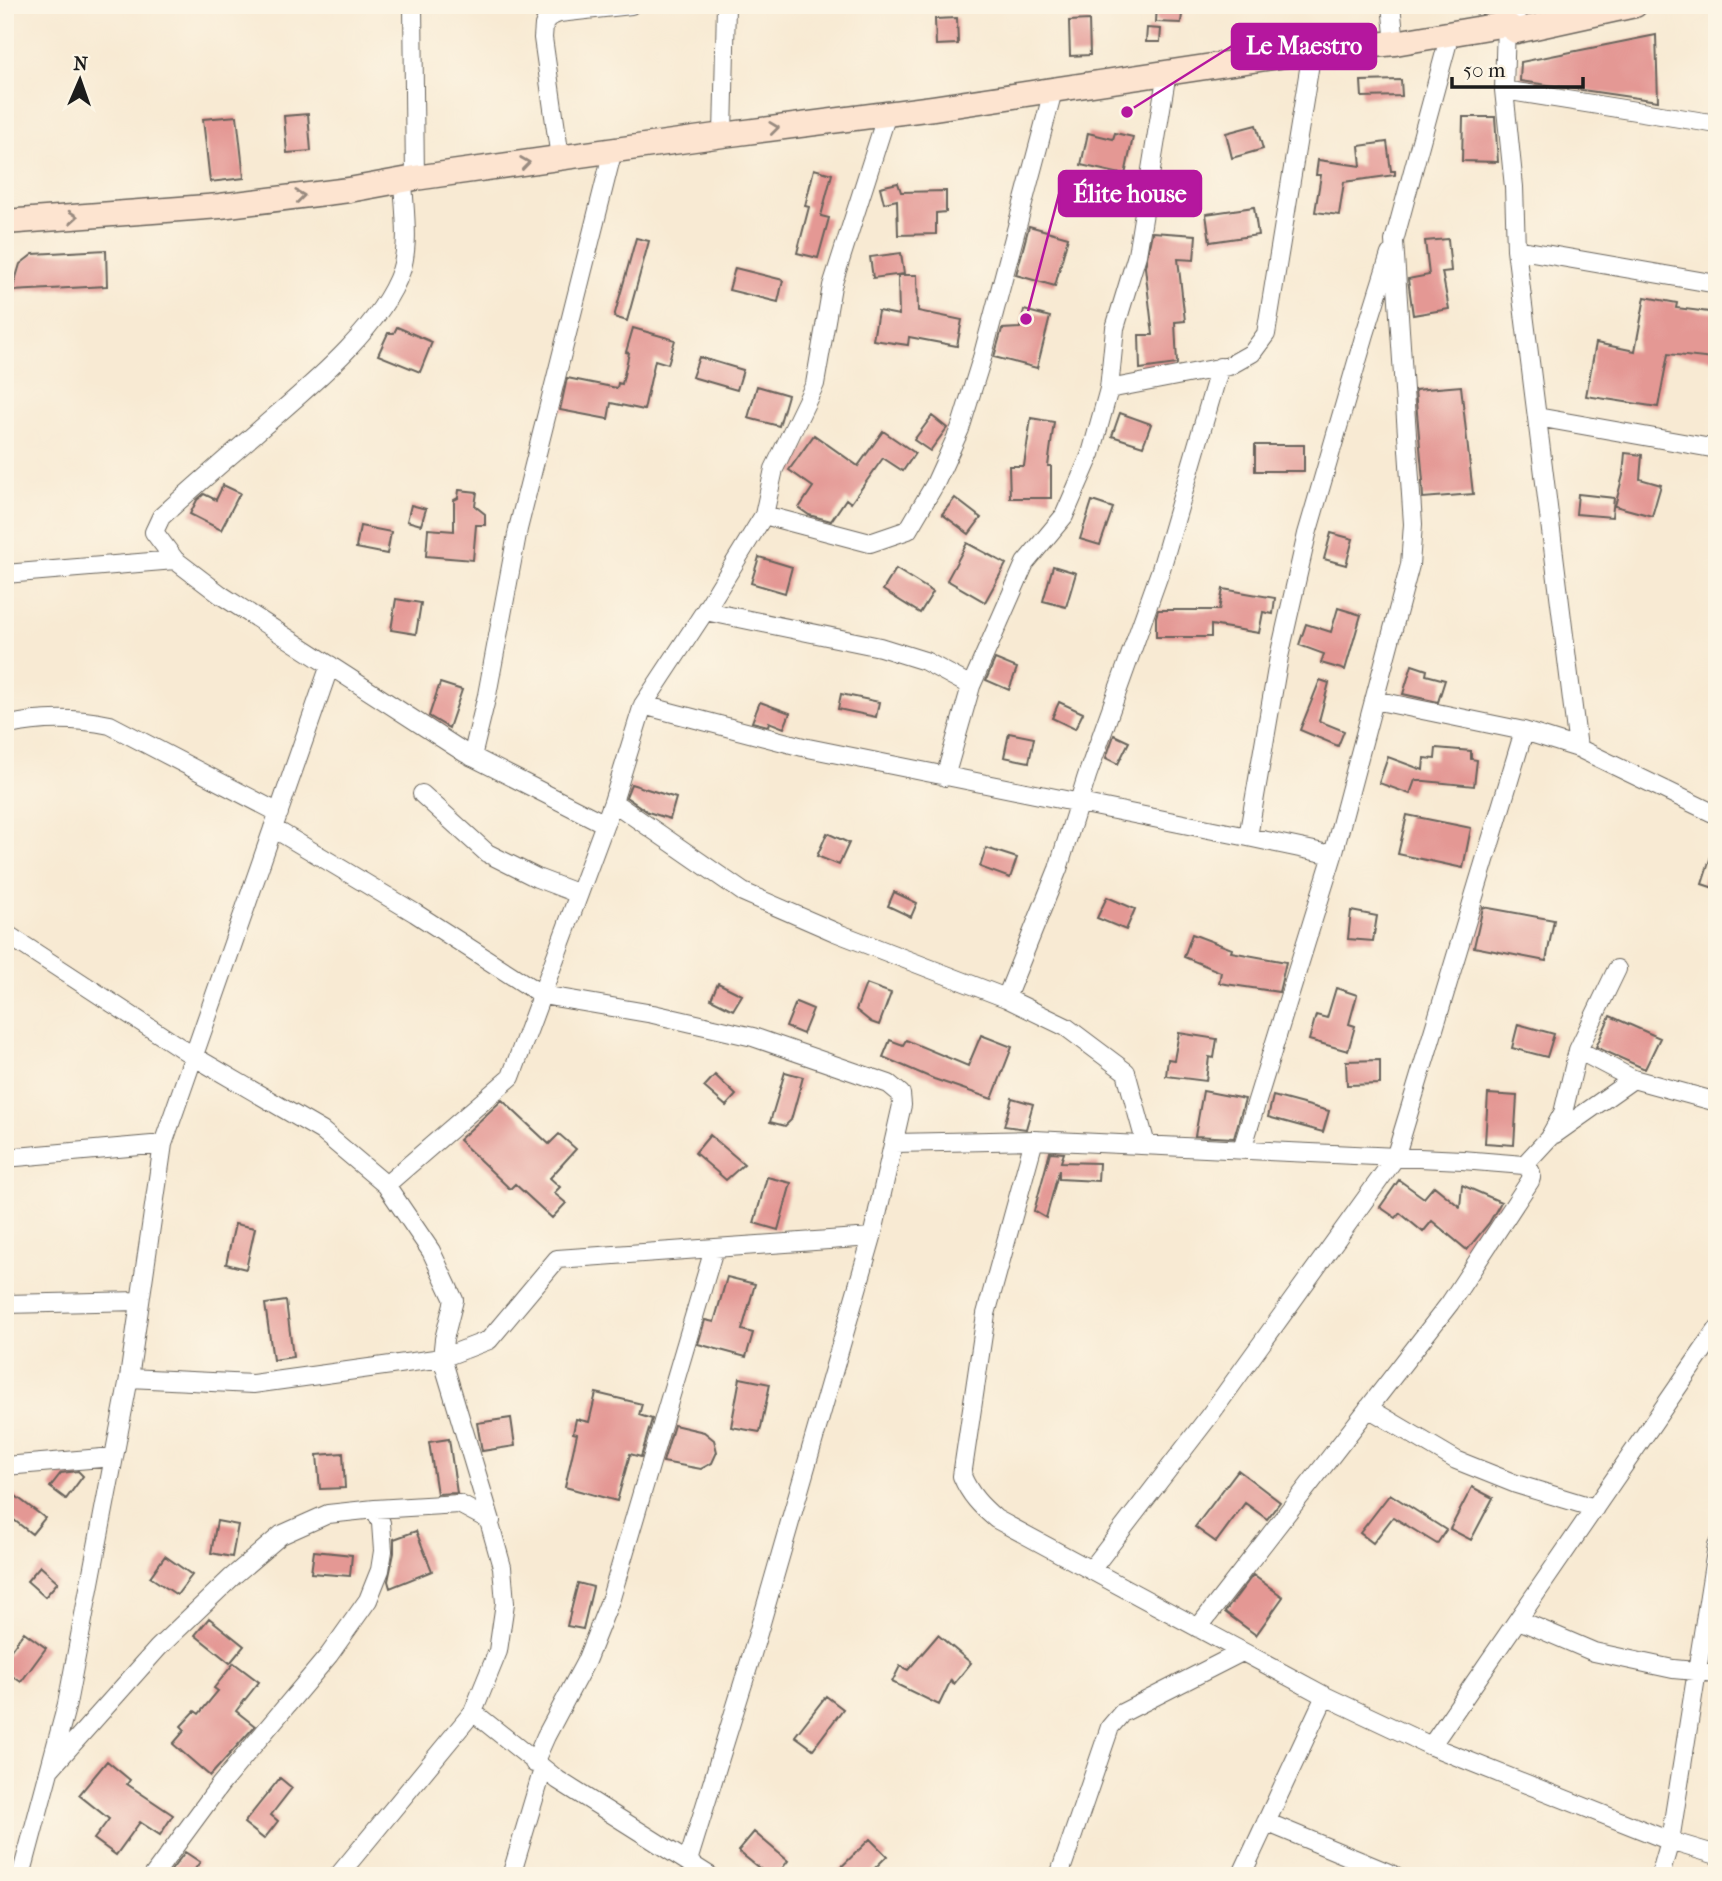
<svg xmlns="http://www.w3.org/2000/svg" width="1722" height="1881" viewBox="0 0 1722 1881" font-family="'IM FELL French Canon',serif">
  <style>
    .building { fill: #e49894 }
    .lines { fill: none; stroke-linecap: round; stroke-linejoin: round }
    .street-casing { stroke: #69645c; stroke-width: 20 }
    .secondary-casing { stroke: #69645c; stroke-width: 27 }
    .street { stroke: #fff; stroke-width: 18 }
    .secondary { stroke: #fde4d0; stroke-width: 24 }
    .oneway { stroke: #988a7f }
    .leader { fill: none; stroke: #b5179e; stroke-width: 2.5 }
    .callout-dot { fill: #b5179e; stroke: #fcf5e5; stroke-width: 2.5 }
    .callout { fill: #b5179e; stroke: #b5179e; stroke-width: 2.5 }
    .callout-label { font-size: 24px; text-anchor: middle; font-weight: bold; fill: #fff }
  </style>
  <rect width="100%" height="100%" fill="#fcf5e5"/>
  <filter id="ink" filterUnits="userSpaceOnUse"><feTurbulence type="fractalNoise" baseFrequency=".0143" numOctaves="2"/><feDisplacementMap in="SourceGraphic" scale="14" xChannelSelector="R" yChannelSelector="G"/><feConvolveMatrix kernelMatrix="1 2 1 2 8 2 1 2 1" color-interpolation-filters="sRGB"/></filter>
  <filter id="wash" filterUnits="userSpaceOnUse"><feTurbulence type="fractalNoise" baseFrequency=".00686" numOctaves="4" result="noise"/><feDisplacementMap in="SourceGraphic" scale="28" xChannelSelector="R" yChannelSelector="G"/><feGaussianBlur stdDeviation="1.57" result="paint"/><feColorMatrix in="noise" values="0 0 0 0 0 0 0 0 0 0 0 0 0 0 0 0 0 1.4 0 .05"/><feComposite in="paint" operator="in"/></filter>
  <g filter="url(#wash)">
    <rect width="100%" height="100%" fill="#f8ead3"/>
    <g id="blocks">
      <path class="building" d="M 1157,5 L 1183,5 L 1181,23 L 1156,22 Z
        M 957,18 L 958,44 L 936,45 L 935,19 Z
        M 1089,20 L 1090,55 L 1070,56 L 1069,21 Z
        M 1147,28 L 1161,29 L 1160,42 L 1146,42 Z
        M 1656,35 L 1658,101 L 1520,81 L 1521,62 Z
        M 1401,80 L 1402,96 L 1362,97 L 1361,81 Z
        M 308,114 L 311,151 L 287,153 L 284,116 Z
        M 237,116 L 244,178 L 210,182 L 203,119 Z
        M 1463,117 L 1495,117 L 1498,162 L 1462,161 Z
        M 1256,125 L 1263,149 L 1232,158 L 1226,133 Z
        M 1088,133 L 1113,139 L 1115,133 L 1133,137 L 1125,175 L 1081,165 Z
        M 1387,142 L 1391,171 L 1395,171 L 1395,175 L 1344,182 L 1339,215 L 1315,212 L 1321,175 L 1316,175 L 1318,160 L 1361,166 L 1359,146 Z
        M 814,169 L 832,174 L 821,216 L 829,218 L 818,258 L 797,253 L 809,207 L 805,206 Z
        M 898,183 L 901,192 L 946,191 L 946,212 L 936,213 L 936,234 L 898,235 L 897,200 L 884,203 L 880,187 Z
        M 1254,207 L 1258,235 L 1210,242 L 1206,214 Z
        M 1029,226 L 1068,237 L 1055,286 L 1016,275 Z
        M 1152,232 L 1196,235 L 1194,260 L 1178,259 L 1185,321 L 1175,322 L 1177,364 L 1140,369 L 1139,335 L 1153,335 L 1145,267 Z
        M 636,238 L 649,241 L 627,321 L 614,317 Z
        M 1448,239 L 1451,271 L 1442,272 L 1449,309 L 1413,315 L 1408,279 L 1429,275 L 1425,241 Z
        M 106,250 L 107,286 L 12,291 L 20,264 L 33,254 Z
        M 901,253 L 904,274 L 873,278 L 870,257 Z
        M 735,268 L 783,280 L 778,302 L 729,290 Z
        M 898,275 L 917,275 L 918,311 L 962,320 L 957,346 L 909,337 L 908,345 L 873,340 L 878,311 L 899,315 Z
        M 1645,297 L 1677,303 L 1676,308 L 1717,313 L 1713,359 L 1668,354 L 1658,407 L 1586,396 L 1596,343 L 1635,351 Z
        M 1024,310 L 1050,317 L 1037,368 L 994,357 L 1002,329 L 1020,328 Z
        M 397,327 L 432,342 L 420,372 L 378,355 L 388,333 L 394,333 Z
        M 633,328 L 675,340 L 668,364 L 655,360 L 644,410 L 611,403 L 608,419 L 560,410 L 567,378 L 617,388 L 618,383 L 622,384 L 629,353 L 626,352 Z
        M 699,357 L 743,370 L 737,390 L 692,377 Z
        M 757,386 L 788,395 L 779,426 L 748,418 Z
        M 1461,386 L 1473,494 L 1423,498 L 1422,481 L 1423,481 L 1415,390 Z
        M 1120,413 L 1151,424 L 1143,446 L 1112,436 Z
        M 932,416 L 947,428 L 930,451 L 914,440 Z
        M 1031,418 L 1054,422 L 1048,466 L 1051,466 L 1051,498 L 1010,498 L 1009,466 L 1024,466 Z
        M 883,431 L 915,453 L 903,471 L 883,458 L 851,503 L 846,499 L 831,521 L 809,515 L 799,508 L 813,487 L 789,470 L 814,435 L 858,466 Z
        M 1255,445 L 1304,445 L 1304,471 L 1255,471 Z
        M 1625,453 L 1642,455 L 1640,479 L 1661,485 L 1652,516 L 1615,506 L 1623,475 Z
        M 223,485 L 240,493 L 221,530 L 190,514 L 197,500 L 204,494 L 216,500 Z
        M 459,490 L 477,492 L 475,506 L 485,514 L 485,525 L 476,525 L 473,560 L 426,556 L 428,529 L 454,531 L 454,500 L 458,498 Z
        M 1578,494 L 1614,498 L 1612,517 L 1576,514 Z
        M 955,498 L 981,518 L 969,534 L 942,514 Z
        M 1092,501 L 1113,508 L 1100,545 L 1080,539 Z
        M 411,505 L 426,509 L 421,525 L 407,521 Z
        M 360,526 L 391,532 L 387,554 L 356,548 Z
        M 1331,533 L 1353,539 L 1346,565 L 1324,559 Z
        M 967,543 L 1006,564 L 985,602 L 947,580 Z
        M 759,557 L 792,567 L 785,593 L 751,583 Z
        M 1053,566 L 1076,573 L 1066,607 L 1043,601 Z
        M 896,569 L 933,592 L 920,613 L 883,590 Z
        M 1223,589 L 1275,598 L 1273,614 L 1263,612 L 1259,633 L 1211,625 L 1211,637 L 1156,637 L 1156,617 L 1158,610 L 1219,610 Z
        M 396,599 L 421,603 L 416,634 L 391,630 Z
        M 1338,608 L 1361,615 L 1345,670 L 1321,663 L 1324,654 L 1299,645 L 1306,624 L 1331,632 Z
        M 995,659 L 1017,668 L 1009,690 L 986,680 Z
        M 1412,665 L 1427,670 L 1426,675 L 1445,680 L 1438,702 L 1403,694 Z
        M 1320,680 L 1329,683 L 1319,721 L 1344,731 L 1338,746 L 1300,730 Z
        M 440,683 L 462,690 L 449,728 L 429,716 Z
        M 841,694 L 879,702 L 876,717 L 838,709 Z
        M 760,702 L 790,713 L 784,728 L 769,722 L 768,726 L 752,722 Z
        M 1059,702 L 1083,713 L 1075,729 L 1052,718 Z
        M 1009,733 L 1034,738 L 1029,762 L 1004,757 Z
        M 1114,735 L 1129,742 L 1118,764 L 1106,758 Z
        M 1436,748 L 1471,751 L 1471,759 L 1477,760 L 1474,786 L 1415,780 L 1410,794 L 1379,783 L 1388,757 L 1423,770 L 1424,758 L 1435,759 Z
        M 631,784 L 676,798 L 670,819 L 648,812 L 626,797 Z
        M 1407,815 L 1471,828 L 1463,868 L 1398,854 Z
        M 827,833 L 849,843 L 839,865 L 817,856 Z
        M 1714,847 L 1717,847 L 1717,889 L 1702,884 Z
        M 986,848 L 1017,858 L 1010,878 L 980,867 Z
        M 894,892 L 917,903 L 911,917 L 888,906 Z
        M 1107,897 L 1135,909 L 1126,930 L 1097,918 Z
        M 1483,907 L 1554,920 L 1546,961 L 1474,947 Z
        M 1351,911 L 1377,916 L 1373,941 L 1348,939 Z
        M 1192,934 L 1232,949 L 1231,952 L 1286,962 L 1279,992 L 1219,983 L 1221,972 L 1184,957 Z
        M 718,983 L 742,995 L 733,1010 L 711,999 Z
        M 866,984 L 891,993 L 879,1025 L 871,1022 L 856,1010 Z
        M 1336,988 L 1357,995 L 1349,1024 L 1355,1026 L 1348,1051 L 1309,1040 L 1316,1015 L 1327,1018 Z
        M 796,1002 L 813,1009 L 803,1034 L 786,1027 Z
        M 1610,1016 L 1660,1038 L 1645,1069 L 1596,1047 Z
        M 1518,1024 L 1554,1034 L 1547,1057 L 1512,1048 Z
        M 1179,1033 L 1217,1039 L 1214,1058 L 1209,1057 L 1206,1081 L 1166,1076 L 1168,1059 L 1174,1060 Z
        M 981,1035 L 1012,1047 L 992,1099 L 934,1079 L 883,1057 L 890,1040 L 903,1045 L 906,1040 L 968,1066 Z
        M 1380,1060 L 1380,1084 L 1347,1085 L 1346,1061 Z
        M 785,1072 L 803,1077 L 791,1120 L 785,1126 L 770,1122 Z
        M 715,1075 L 736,1095 L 726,1106 L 704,1087 Z
        M 1203,1091 L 1245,1099 L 1234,1138 L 1195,1136 Z
        M 1488,1094 L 1517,1096 L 1514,1145 L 1485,1143 Z
        M 1273,1096 L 1329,1111 L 1323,1132 L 1268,1117 Z
        M 1012,1098 L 1033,1104 L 1026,1129 L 1004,1126 Z
        M 502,1100 L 549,1144 L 559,1134 L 576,1149 L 550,1178 L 560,1187 L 554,1193 L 566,1203 L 552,1218 L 515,1184 L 510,1189 L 459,1140 Z
        M 710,1135 L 744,1164 L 726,1180 L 695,1153 Z
        M 1050,1152 L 1064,1153 L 1061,1162 L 1099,1163 L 1098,1181 L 1059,1179 L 1059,1170 L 1046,1218 L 1034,1211 Z
        M 767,1177 L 791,1183 L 778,1230 L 754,1223 Z
        M 1399,1180 L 1424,1198 L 1434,1186 L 1460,1207 L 1462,1185 L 1501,1202 L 1489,1223 L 1467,1250 L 1432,1221 L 1423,1232 L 1400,1213 L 1396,1218 L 1380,1207 Z
        M 235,1224 L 255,1228 L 246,1269 L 226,1264 Z
        M 727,1277 L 755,1284 L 742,1330 L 753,1333 L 746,1357 L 698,1344 L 705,1320 L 714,1322 Z
        M 286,1301 L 293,1357 L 273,1360 L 265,1304 Z
        M 740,1378 L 770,1384 L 760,1432 L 731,1427 Z
        M 596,1393 L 642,1404 L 639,1415 L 652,1419 L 641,1457 L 630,1454 L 617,1501 L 565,1487 L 577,1434 L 573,1433 L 576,1419 L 589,1422 Z
        M 511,1418 L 515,1446 L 482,1451 L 477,1423 Z
        M 674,1425 L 704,1432 L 714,1440 L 717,1452 L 712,1463 L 701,1469 L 663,1462 Z
        M 449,1439 L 457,1493 L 437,1494 L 429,1442 Z
        M 343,1453 L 345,1488 L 320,1489 L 317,1455 Z
        M 1238,1470 L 1280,1502 L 1267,1519 L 1245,1503 L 1216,1542 L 1195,1527 Z
        M 78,1471 L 83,1476 L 66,1499 L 50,1487 L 61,1473 Z
        M 1472,1487 L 1493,1498 L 1471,1540 L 1450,1529 Z
        M 5,1488 L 45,1518 L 32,1534 L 5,1513 Z
        M 1390,1494 L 1446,1530 L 1437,1544 L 1393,1517 L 1373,1543 L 1360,1533 Z
        M 217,1521 L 238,1525 L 232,1557 L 211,1553 Z
        M 416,1531 L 432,1571 L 390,1588 L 388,1581 L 394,1553 L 394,1539 Z
        M 314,1551 L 352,1555 L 350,1576 L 311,1573 Z
        M 165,1556 L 192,1575 L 177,1595 L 150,1577 Z
        M 40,1566 L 58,1582 L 45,1597 L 27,1581 Z
        M 1253,1575 L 1283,1597 L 1256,1635 L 1225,1612 Z
        M 578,1583 L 593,1587 L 583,1629 L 567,1626 Z
        M 209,1618 L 244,1646 L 230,1663 L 195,1635 Z
        M 24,1632 L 46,1648 L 21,1682 L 5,1671 L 5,1658 Z
        M 938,1635 L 971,1663 L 954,1684 L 951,1680 L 939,1705 L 892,1682 L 900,1666 L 908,1670 Z
        M 234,1663 L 259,1682 L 236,1711 L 255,1726 L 210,1776 L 173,1744 L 185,1730 L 181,1726 L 195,1711 L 199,1714 L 218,1691 L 214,1688 Z
        M 826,1696 L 843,1709 L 813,1749 L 795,1736 Z
        M 107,1761 L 130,1780 L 127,1784 L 173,1815 L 160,1835 L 140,1822 L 116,1855 L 94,1839 L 109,1819 L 79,1795 Z
        M 280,1778 L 292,1788 L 271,1815 L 278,1821 L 264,1839 L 244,1823 Z
        M 754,1832 L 788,1861 L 776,1876 L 769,1876 L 738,1851 Z
        M 870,1839 L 887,1856 L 867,1876 L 832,1876 Z
        M 185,1852 L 200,1862 L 190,1876 L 167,1876 Z"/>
    </g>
  </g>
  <g filter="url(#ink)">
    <use href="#blocks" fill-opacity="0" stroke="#69645c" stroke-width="2"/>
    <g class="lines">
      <g class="street-casing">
        <path id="street" d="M 413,5 L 415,178
          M 1391,5 L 1395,43
          M 1506,24 L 1504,90 L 1514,187 L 1516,249 L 1578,748
          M 1516,31 L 1517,5
          M 1504,90 L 1717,124
          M 723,135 L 726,5
          M 560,158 L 543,38 L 544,25 L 547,18 L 559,13 L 631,5
          M 403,180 C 404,209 410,243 401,271 C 381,328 310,386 265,425 C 230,456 195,486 161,517 L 154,532 L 175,560 L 221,595 L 465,753 L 605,824
          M 1516,249 L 1717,284
          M 1109,389 L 1229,366 L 1252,353 L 1266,334 L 1312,51
          M 1537,417 L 1717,449
          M 764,515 L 870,543 L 908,530 L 935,484 L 960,429 L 982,358 L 1053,91
          M 5,574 L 175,560
          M 705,611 L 880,647 L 925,661 L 971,686
          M 1374,700 L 1524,731 L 1578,748 L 1717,815
          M 643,705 L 803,747 L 1248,837
          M 5,726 C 40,718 76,718 110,725 L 279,813
          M 472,757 L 487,695 L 518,529 L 613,150
          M 945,777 L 971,686 L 1025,563 L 1064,516 L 1091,454 L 1109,389 L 1115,328 L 1137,255 L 1167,72
          M 422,794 L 487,853 L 537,878 L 579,894
          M 613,802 L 743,892 L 835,932 L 1006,998 L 1066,1027 L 1126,1072 L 1146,1145
          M 273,828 L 415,913 L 542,995 L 653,1014 L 753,1037 L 889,1084 L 901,1094 L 902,1105 L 872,1237 L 750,1661 L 688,1861
          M 1333,855 L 1248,837 L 1279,657 L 1307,534 L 1365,334 L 1390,254
          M 5,933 L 193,1056 L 322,1131 L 386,1185 L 431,1251 L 454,1300 L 444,1339 L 442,1358 L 491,1521
          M 1006,998 L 1058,869 L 1087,776 L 1161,569 L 1220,367
          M 1578,1050 L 1633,1079 L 1717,1102
          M 1555,1134 L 1633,1079
          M 1034,1140 L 986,1314 L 962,1476 C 970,1495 981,1506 996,1519 L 1325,1696 L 1431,1746 L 1670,1841 L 1717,1855
          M 894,1143 L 1034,1140 L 1462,1160 L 1524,1165 C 1531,1170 1533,1173 1530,1181 L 1450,1303 L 1198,1628
          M 1242,1149 L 1333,855 L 1410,565 L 1413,524 L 1394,241 L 1450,34
          M 5,1158 L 163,1144
          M 1524,1165 L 1549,1138 L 1563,1113 L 1578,1050 L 1617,969
          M 386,1185 L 511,1077 L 613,802 L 643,705 L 705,611 L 764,515 L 774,469 L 815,384 L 832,286 L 887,114
          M 5,1304 L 140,1301
          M 129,1378 L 253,1384 L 442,1358 L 489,1340 L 557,1259 L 872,1237
          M 1368,1408 L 1456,1460 L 1516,1484 L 1595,1508
          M 5,1466 L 114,1457
          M 1091,1570 L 1210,1415 L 1395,1158 L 1524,731
          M 1519,1620 L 1594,1652 L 1673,1669 L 1717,1673
          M 473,1712 L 558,1780 L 710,1876
          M 1431,1746 L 1717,1330
          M 534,1763 L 546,1736 L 586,1661 L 611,1598 L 714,1249
          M 51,1768 L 158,1648 L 232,1577 L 281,1535 L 328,1514 L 375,1509 L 459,1504 L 491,1521 L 489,1521 L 502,1567 L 505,1603 L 498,1651 L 473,1712 L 338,1876
          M 1266,1822 L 1396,1876
          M 21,1876 L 67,1704 L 129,1378 L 163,1144 L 330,665
          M 153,1876 L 220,1785 L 329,1655 L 368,1600 L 380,1570 L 383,1551 L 381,1523 L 375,1509
          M 511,1876 L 543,1769
          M 1059,1876 L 1110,1727 L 1122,1713 L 1242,1652
          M 1241,1876 L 1325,1696
          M 1660,1876 L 1670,1841 L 1717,1545"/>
      </g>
      <g class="secondary-casing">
        <path id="secondary" d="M 5,222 L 220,206 L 349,190 L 415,178 L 723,135 L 933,108 L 1312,51 L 1395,43 L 1506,24 L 1516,31 L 1635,5"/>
      </g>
      <use href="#street" class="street"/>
      <use href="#secondary" class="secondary"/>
    </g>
    <defs><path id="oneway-chevron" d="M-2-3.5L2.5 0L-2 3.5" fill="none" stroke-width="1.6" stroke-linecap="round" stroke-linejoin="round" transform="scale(1.75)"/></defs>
    <g class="oneway">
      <use href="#oneway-chevron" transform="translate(774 128) rotate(-7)"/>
      <use href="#oneway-chevron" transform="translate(525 163) rotate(-8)"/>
      <use href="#oneway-chevron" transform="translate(300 196) rotate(-7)"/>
      <use href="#oneway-chevron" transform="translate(73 217) rotate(-4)"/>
    </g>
  </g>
  <path class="leader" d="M1127 112L1232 46M1026 319L1059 194"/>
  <g class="callout-dot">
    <circle cx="1127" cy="112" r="7"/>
    <circle cx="1026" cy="319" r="7"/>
  </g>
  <g class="callout">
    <rect x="1232" y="24" width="144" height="45" rx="7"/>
    <rect x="1059" y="171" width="142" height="45" rx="7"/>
  </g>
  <g class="callout-label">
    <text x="1304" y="54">Le Maestro</text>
    <text x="1130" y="202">Élite house</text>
  </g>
  <rect width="1722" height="1881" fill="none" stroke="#fcf5e5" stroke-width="28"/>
  <g transform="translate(80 80) rotate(2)" stroke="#fcf5e5" stroke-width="5" paint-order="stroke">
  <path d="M0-5L12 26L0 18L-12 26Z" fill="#1c1c1c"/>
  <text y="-10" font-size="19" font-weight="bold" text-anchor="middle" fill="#1c1c1c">N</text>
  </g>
  <path d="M1452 77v10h131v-10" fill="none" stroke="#1c1c1c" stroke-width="3.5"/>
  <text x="1463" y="77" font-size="21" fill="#1c1c1c" stroke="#fcf5e5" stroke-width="5" paint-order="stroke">50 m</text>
</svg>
